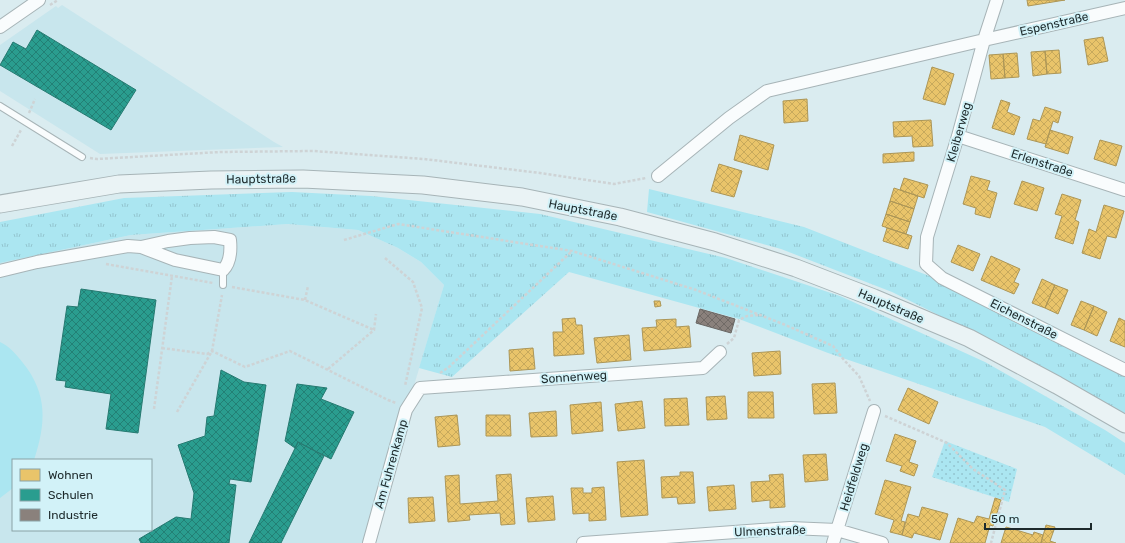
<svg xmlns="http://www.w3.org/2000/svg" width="1125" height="543" viewBox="0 0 1125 543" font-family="Rubik,sans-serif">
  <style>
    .built { fill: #c8e6ed; fill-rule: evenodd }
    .grass { fill: url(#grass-tufts) }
    .park { fill: url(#park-dots) }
    .pitch { fill: #abe6f1 }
    .homes { fill: url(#homes-cross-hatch); stroke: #ac9657 }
    .schools { fill: url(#schools-cross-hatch); stroke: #267a71 }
    .industry { fill: url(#industry-cross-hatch); stroke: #696764 }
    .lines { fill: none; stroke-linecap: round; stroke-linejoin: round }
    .service-casing { stroke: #a7b4b7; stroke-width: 8 }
    .minor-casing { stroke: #a7b4b7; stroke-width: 14 }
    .secondary-casing { stroke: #a7b4b7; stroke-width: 19 }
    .path { stroke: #ced3d5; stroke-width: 2.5; stroke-dasharray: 3 2; stroke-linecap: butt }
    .service { stroke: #f9fcfd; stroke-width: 6 }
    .minor { stroke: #f9fcfd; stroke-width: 12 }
    .secondary { stroke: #eaf3f5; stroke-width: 17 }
    .labels { text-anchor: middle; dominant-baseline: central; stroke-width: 4; stroke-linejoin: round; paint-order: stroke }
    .street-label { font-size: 12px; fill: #1d2a2c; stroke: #d2f2f8 }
  </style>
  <defs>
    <pattern id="grass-tufts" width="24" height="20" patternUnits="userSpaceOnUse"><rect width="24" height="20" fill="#abe6f1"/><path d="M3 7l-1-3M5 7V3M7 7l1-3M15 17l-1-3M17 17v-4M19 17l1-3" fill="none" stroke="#93c5cf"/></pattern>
    <pattern id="park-dots" width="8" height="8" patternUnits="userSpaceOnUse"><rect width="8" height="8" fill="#abe6f1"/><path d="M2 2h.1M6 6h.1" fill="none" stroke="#93c5cf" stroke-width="1.8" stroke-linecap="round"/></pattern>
    <pattern id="homes-cross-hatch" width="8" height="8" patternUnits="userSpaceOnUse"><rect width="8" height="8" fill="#e9c46a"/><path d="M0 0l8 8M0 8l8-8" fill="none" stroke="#c7a95c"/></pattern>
    <pattern id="schools-cross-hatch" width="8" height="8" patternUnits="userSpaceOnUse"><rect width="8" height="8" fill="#2a9d8f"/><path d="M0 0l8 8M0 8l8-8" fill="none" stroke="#238075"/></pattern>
    <pattern id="industry-cross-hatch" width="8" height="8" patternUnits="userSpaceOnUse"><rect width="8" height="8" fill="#8a817c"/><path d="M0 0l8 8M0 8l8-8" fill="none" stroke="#706a66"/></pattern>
  </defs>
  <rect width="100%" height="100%" fill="#daecf0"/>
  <path class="built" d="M 62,5 L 274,142 L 283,147 L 100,154 L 0,91 L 0,45 L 56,6 L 58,8 Z
    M 288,224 L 358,230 L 398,248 L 421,262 L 444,285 L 367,543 L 0,543 L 0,263 L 131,235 ZM 13,460 L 151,460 L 151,530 L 13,530 Z"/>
  <path class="grass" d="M 649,189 L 804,227 L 937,279 L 1125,374 L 1125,415 L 1019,355 L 892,292 L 781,249 L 647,212 Z
    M 292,192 L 371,196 L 540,214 L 726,258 L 840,296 L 985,362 L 1105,430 L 1125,443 L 1125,475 L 1045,427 L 828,353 L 739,319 L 569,272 L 452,377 L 419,368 L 444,285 L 421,262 L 398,248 L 358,230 L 288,224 L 131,235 L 0,263 L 0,222 L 124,198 Z"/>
  <path class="park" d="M 945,441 L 1017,469 L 1009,502 L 932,477 Z"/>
  <path class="pitch" d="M 0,342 C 9,346 17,355 23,363 C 48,394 46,424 34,460 L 13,460 L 13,488 L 0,498 Z"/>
  <path class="homes" d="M 1027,0 L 1065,0 L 1028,6 Z
    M 1103,37 L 1108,61 L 1088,65 L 1084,40 Z
    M 1059,50 L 1061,73 L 1047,74 L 1045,51 Z
    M 1045,51 L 1047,74 L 1033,76 L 1031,52 Z
    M 1017,53 L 1019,77 L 1005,78 L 1003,54 Z
    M 1003,54 L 1005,78 L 991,79 L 989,55 Z
    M 932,67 L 954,74 L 945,105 L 923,99 Z
    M 807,99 L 808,121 L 784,123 L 783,101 Z
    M 1001,100 L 1010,103 L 1007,112 L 1020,117 L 1014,135 L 992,128 Z
    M 1045,107 L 1061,112 L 1058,123 L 1053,121 L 1046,144 L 1027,139 L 1033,119 L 1040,121 Z
    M 931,120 L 933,146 L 913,147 L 912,136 L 894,137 L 893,122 Z
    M 1050,130 L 1073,137 L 1068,154 L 1045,147 Z
    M 740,135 L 774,145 L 768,170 L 734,160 Z
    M 1100,140 L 1122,146 L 1116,166 L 1094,159 Z
    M 914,152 L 914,161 L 883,163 L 883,154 Z
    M 719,164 L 742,171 L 734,197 L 711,191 Z
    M 971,176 L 990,181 L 987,190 L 997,193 L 990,218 L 975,214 L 976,208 L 963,204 Z
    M 904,178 L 928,185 L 924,198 L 900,190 Z
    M 1022,181 L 1044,188 L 1037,211 L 1014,204 Z
    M 894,188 L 918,196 L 914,209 L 890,201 Z
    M 1062,194 L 1081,200 L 1075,220 L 1079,222 L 1073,244 L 1055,238 L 1062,216 L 1055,214 Z
    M 890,201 L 914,209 L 910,222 L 886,214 Z
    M 1104,205 L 1124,211 L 1116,238 L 1107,236 L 1100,259 L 1082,253 L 1089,229 L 1096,232 Z
    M 886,214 L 910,222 L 906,234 L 882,226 Z
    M 887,228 L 912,236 L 908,249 L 883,241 Z
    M 958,245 L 980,254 L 973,271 L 951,262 Z
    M 991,256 L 1020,269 L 1014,282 L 1019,284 L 1014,294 L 981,280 Z
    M 1042,279 L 1055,285 L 1045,308 L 1032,303 Z
    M 1055,285 L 1068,290 L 1058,314 L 1045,308 Z
    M 654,301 L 660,301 L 661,306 L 655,307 Z
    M 1081,301 L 1094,306 L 1084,330 L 1071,325 Z
    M 1094,306 L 1107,312 L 1097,336 L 1084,330 Z
    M 575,318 L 576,325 L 582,325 L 584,354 L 554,356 L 553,332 L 563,332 L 562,319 Z
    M 1119,318 L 1125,321 L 1125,347 L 1110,341 Z
    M 676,319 L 676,327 L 689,326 L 691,347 L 644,351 L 642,328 L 657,327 L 656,320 Z
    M 629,335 L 631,360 L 597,363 L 594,338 Z
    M 533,348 L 535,369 L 510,371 L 509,350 Z
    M 780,351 L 781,374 L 754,376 L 752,353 Z
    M 835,383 L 837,413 L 814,414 L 812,384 Z
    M 908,388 L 938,402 L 929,424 L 898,410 Z
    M 748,392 L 773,392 L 774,418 L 748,418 Z
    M 725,396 L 727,419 L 707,420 L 706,397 Z
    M 687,398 L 689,425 L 665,426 L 664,399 Z
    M 642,401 L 645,428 L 618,431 L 615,404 Z
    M 601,402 L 603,431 L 572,434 L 570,405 Z
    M 556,411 L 557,436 L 531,437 L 529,413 Z
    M 457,415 L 460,445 L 438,447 L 435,417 Z
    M 486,415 L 510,415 L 511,436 L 486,436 Z
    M 895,434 L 916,441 L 909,462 L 918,465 L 914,476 L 900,471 L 902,466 L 886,461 Z
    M 826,454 L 828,480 L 805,482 L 803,455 Z
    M 644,460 L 648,515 L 621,517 L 617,462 Z
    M 680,472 L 693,472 L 695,503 L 678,504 L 677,497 L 662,498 L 661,477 L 680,476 Z
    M 511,474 L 515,524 L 501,525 L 500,513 L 469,515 L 470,520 L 448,522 L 445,476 L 459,475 L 460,504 L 498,501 L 496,475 Z
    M 783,474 L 785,507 L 770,508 L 770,500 L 752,502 L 751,482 L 770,481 L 769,475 Z
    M 885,480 L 911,487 L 901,521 L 905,522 L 902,535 L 890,532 L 894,520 L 875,514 Z
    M 734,485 L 736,509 L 709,511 L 707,487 Z
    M 604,487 L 606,520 L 589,521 L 589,513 L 573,514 L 571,488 L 583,488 L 583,493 L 592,493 L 592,488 Z
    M 553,496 L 555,520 L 528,522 L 526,498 Z
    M 433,497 L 435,521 L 409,523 L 408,498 Z
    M 995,498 L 1001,500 L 993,526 L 990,525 L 985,543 L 950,543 L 958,518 L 974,523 L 977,516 L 989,519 Z
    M 922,507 L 948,514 L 940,540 L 914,533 L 912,538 L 902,535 L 908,514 L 919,517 Z
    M 1046,525 L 1055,527 L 1050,541 L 1056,543 L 1041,543 Z
    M 1006,527 L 1033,535 L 1034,532 L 1043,535 L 1041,543 L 1001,543 Z"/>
  <path class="schools" d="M 37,30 L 136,90 L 111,130 L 0,65 L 13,42 L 26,49 Z
    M 81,289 L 156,300 L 138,433 L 106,429 L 111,394 L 65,387 L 66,381 L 56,380 L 67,306 L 78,307 Z
    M 221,370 L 244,382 L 266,385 L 251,482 L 230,479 L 229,484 L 236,485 L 229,543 L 141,543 L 139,539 L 176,517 L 191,519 L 194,493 L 178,445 L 205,436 L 207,417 L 214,416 Z
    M 297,384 L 327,388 L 321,399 L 354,412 L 331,459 L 298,442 L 295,448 L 285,441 Z
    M 298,442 L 324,456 L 281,543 L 249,543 Z"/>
  <path class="industry" d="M 700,309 L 735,319 L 731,333 L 696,323 Z"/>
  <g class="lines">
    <g class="service-casing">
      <path id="service" d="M 0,106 L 82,157
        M 223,270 L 223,285"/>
    </g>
    <g class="minor-casing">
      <path id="minor" d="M 997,0 L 984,40 L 958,136 L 927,237 L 926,264 L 942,278 L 1125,370
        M 0,27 L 39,0
        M 958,136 L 1125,190
        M 658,176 L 729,118 L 767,91 L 984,40 L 1125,8
        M 0,271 L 37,262 L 128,246 L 141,247 L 175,260 L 223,270 C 231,262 231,250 230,240 L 214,237 L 190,238 L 168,241 L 141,247
        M 369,543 L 406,410 L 420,388 L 703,368 L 720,352
        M 583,543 L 790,528 L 837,530 L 882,543
        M 833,543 L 874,411"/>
    </g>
    <g class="secondary-casing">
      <path id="secondary" d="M 0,204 L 119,184 L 211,180 L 303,179 L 423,185 L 522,197 L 620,217 L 715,242 L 796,268 L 874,298 L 969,338 L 1057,385 L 1125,424"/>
    </g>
    <path class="path" d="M 50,5 L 58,0
      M 29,113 L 35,99
      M 12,146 L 21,130
      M 90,158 L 97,159 L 220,152 L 314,151 L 424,159 L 540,173 L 614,184 L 646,178
      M 344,240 L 398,224 L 572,251 L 696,290 L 783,324 L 833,346 L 844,360 L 859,376 L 870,401
      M 385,258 L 413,282 L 422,308 L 405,386
      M 106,264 L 213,283
      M 232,287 L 305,300 L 374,330
      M 305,300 L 308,286
      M 727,344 L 734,338 L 739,320 L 747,316 L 760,315
      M 162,348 L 207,354 L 212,351 L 245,367 L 290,351 L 388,400 L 396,403
      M 328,369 L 374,330 L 376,314
      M 440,373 L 449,367 L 572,251
      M 154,409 L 172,276
      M 177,412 L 212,351 L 222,295
      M 885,416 L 947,443 L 973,469 L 1005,490 L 991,543"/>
    <use href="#service" class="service"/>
    <use href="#minor" class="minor"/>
    <use href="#secondary" class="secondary"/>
  </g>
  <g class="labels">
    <g class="street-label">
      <text transform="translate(1054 24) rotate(-13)">Espenstraße</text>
      <text transform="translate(959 132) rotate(-74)">Kleiberweg</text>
      <text transform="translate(1042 163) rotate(18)">Erlenstraße</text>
      <text transform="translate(261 179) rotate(-1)">Hauptstraße</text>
      <text transform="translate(583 210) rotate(11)">Hauptstraße</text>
      <text transform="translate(891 306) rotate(23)">Hauptstraße</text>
      <text transform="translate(1024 319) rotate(27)">Eichenstraße</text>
      <text transform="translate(574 377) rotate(-4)">Sonnenweg</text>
      <text transform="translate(391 464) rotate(-74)">Am Fuhrenkamp</text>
      <text transform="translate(854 477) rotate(-73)">Heidfeldweg</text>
      <text transform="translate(770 531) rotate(-2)">Ulmenstraße</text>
    </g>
  </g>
  <rect x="12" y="459" width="140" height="72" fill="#d2f2f8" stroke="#8aa2a6"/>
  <rect x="20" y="469" width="20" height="12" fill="#e9c46a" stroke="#8aa2a6"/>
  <text x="48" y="479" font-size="12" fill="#1d2a2c">Wohnen</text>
  <rect x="20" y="489" width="20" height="12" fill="#2a9d8f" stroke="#8aa2a6"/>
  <text x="48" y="499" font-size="12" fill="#1d2a2c">Schulen</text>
  <rect x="20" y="509" width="20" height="12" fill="#8a817c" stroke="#8aa2a6"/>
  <text x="48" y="519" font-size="12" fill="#1d2a2c">Industrie</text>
  <path d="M985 523v6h106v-6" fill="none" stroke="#1d2a2c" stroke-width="2"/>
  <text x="991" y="523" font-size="12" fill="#1d2a2c" stroke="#d2f2f8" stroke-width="3" paint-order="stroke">50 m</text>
</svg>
